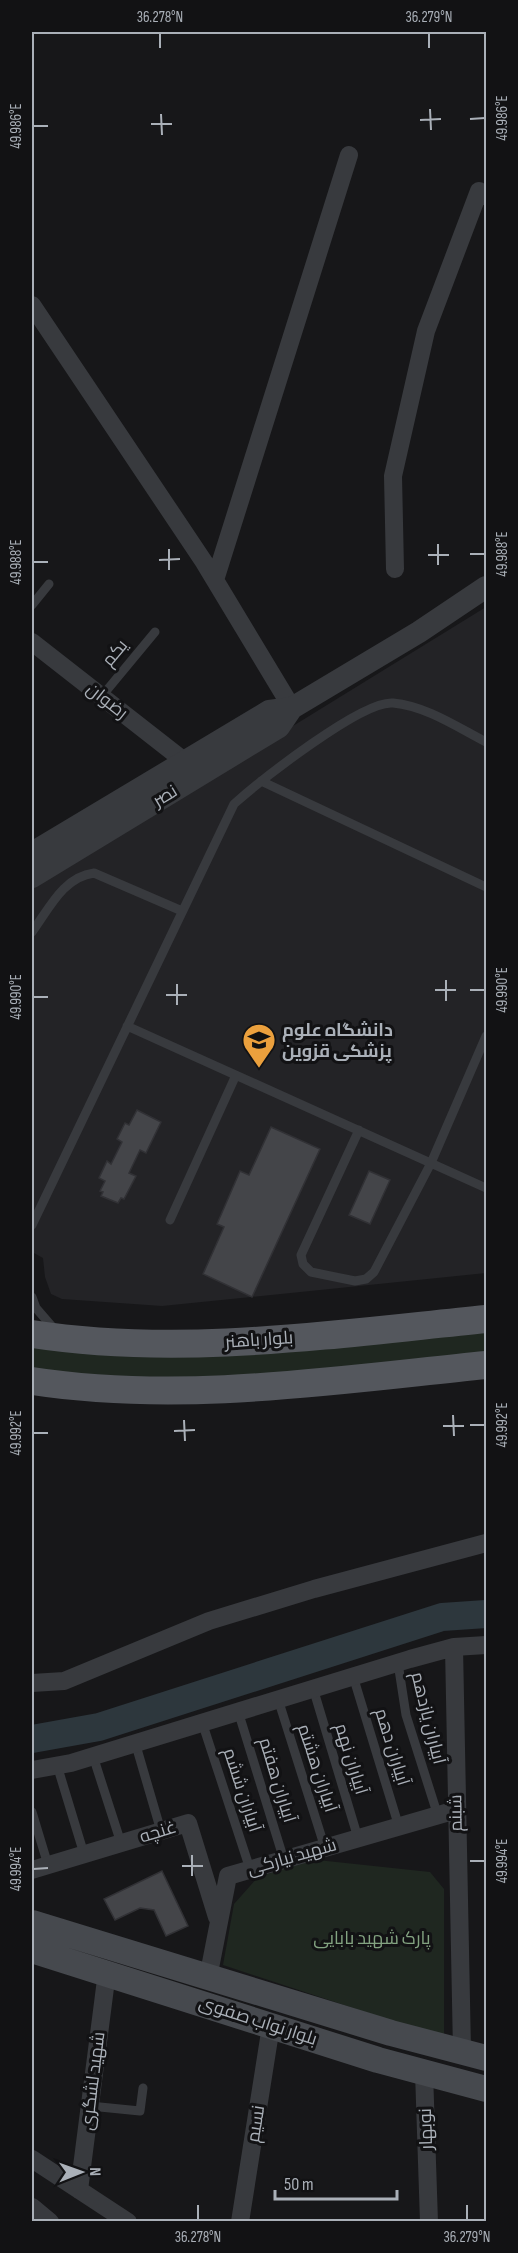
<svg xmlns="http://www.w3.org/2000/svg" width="518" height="2253" viewBox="0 0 518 2253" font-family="'Sofia Sans Condensed',Cairo,sans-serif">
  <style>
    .built { fill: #232326 }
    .green { fill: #1f2720 }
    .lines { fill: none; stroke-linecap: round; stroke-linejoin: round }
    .river { stroke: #2d373d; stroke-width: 28 }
    .building { fill: #444549; stroke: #313135; stroke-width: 1.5 }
    .service { stroke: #383a3e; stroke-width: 9 }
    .minor { stroke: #383a3e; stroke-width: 18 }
    .tertiary { stroke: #383a3e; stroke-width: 22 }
    .secondary { stroke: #46494e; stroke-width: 26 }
    .primary { stroke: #54575d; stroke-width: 28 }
    .ticks { fill: none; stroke: #aab0b8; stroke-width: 2 }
    .labels { text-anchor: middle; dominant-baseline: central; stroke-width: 6; stroke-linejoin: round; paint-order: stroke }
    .street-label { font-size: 18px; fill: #aab0b8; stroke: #121214 }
    .poi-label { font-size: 18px; font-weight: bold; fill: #aab0b8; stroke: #121214; text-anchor: start }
    .park-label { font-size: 18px; fill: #83a381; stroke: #121214 }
    .neatline { fill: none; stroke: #aab0b8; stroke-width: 2 }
    .ticks-label { font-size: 15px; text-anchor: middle; fill: #aab0b8 }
  </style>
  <rect width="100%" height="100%" fill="#171719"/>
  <path class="built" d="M 486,607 L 486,1273 L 162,1306 L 62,1299 L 51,1294 L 45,1277 L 43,1258 L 32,1252 L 32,887 Z"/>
  <path class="green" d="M 486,1319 L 486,1365 L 329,1381 L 32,1381 L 32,1334 L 49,1337 Z
    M 308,1859 L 430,1872 L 444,1889 L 444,2038 L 223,1965 L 234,1904 L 257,1878 Z"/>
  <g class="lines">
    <path class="river" d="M 32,1739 L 99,1727 L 442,1617 L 486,1614"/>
  </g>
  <path class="building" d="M 137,1110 L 161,1122 L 146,1153 L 140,1150 L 129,1173 L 136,1176 L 124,1199 L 121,1198 L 118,1203 L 101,1196 L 103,1192 L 100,1191 L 105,1181 L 99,1178 L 107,1161 L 111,1164 L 122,1142 L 117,1139 L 125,1123 L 129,1125 Z
    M 271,1127 L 320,1149 L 252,1297 L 203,1274 L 224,1227 L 217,1224 L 240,1171 L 249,1175 Z
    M 369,1171 L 390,1180 L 370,1224 L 349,1215 Z
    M 162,1871 L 188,1926 L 166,1936 L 154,1910 L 140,1908 L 115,1920 L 104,1899 Z"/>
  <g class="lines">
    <path class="service" d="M 32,605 L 49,584
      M 102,696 L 155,632
      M 261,781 L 486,887
      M 32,932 C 49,909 63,877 94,873 L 182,911
      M 127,1026 L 486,1188
      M 359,1130 L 301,1255 L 303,1264 L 311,1272 L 355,1281 L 366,1279 L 374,1272 L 431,1163 L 486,1036
      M 170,1220 L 236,1075
      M 32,1225 L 234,804 C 260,781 362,700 393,703 C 426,706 457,727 486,742
      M 32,1297 L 36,1308 L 55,1330
      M 398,1663 L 406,1715 L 438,1816
      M 353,1676 L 399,1827
      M 313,1688 L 358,1838
      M 278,1699 L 325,1848
      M 238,1711 L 284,1860
      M 202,1722 L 250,1869
      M 135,1742 L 161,1831
      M 93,1756 L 121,1843
      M 57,1765 L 84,1854
      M 32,1812 L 48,1865
      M 90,2106 L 140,2111 L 143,2088"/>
    <path class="minor" d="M 32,305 L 204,562 L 292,708
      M 395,569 L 393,476 L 426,331 L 479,191 L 486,196
      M 215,580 L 349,155
      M 32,642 L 183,760
      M 454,1647 L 462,2051
      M 32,1683 L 64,1681 L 209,1621 L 314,1589 L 486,1543
      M 32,1770 L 71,1763 L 410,1659 L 454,1647 L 486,1645
      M 32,1870 L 188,1823 L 217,1917
      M 208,1978 L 228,1876 L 456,1810
      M 424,2072 L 429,2222
      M 32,2159 L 128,2222
      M 79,2190 L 107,1972
      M 32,2207 L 50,2222
      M 240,2222 L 271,2026"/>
    <path class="tertiary" d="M 32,853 L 269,711 L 292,708
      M 32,877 L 279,727 L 292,708 L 419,632 L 486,587"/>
    <path class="secondary" d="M 32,1923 L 391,2033 L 486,2058
      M 32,1950 L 378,2060 L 486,2089"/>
    <path class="primary" d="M 32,1334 C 182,1357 336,1334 486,1319
      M 32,1381 C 182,1404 337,1380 486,1365"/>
  </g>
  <path class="ticks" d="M 160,33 L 160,48M 429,33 L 429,48M 430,109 L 431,130M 161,114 L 162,135M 470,119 L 485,118M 420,120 L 441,119M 151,124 L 172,124M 33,126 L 48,126M 438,544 L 438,565M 169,549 L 169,570M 470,554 L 485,554M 428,555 L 449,555M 159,560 L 180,559M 33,562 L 48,562M 446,980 L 446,1001M 177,984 L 177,1005M 435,990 L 456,990M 470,990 L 485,990M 166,995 L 187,995M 33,997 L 48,997M 453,1415 L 454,1436M 184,1420 L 185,1441M 470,1425 L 485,1425M 443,1426 L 464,1426M 174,1431 L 195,1430M 33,1433 L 48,1433M 192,1855 L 192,1876M 470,1861 L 485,1861M 182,1866 L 203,1866M 33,1869 L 48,1868M 198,2205 L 198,2220M 467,2205 L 467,2220"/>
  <defs>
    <g id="university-pin" transform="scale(1.725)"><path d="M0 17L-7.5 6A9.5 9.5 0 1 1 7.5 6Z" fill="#eba03d" stroke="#121214"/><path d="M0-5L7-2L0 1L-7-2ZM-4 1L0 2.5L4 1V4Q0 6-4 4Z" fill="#111"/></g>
  </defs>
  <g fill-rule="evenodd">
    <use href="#university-pin" x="259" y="1040"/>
  </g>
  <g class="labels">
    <g class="street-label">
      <text transform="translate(115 653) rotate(-50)">یکم</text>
      <text transform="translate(107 701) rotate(38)">رضوان</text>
      <text transform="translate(165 796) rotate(-31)">نصر</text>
      <text transform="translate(259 1340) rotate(-4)">بلوار باهنر</text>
      <text transform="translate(428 1718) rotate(76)">آبیاران یازدهم</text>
      <text transform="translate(392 1747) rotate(73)">آبیاران دهم</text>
      <text transform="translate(351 1759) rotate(73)">آبیاران نهم</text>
      <text transform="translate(317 1768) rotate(72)">آبیاران هشتم</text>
      <text transform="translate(277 1780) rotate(73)">آبیاران هفتم</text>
      <text transform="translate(242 1790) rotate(72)">آبیاران ششم</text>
      <text transform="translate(456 1813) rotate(-91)">شبنم</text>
      <text transform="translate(158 1832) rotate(-17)">غنچه</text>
      <text transform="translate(292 1857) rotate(-16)">شهید نیارکی</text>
      <text transform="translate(258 2021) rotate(18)">بلوار نواب صفوی</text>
      <text transform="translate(93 2081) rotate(-83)">شهید لشگری</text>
      <text transform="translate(256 2124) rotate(-81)">نسیم</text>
      <text transform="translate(426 2129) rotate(-92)">نوبهار</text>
    </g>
    <g class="poi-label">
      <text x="282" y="1030">دانشگاه علوم<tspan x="282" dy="21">پزشکی قزوین</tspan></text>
    </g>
    <g class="park-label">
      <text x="372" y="1938">پارک شهید بابایی</text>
    </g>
  </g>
  <rect width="518" height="2253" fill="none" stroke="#121214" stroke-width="66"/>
  <g transform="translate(81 2172) rotate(89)" stroke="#121214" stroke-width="4.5" paint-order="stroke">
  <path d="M0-4.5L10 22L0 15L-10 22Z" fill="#aab0b8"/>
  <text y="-9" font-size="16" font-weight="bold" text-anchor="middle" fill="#aab0b8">N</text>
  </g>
  <path d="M275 2190v9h122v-9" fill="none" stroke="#aab0b8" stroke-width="3"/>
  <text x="284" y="2190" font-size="18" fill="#aab0b8" stroke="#121214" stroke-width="4.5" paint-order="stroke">50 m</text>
  <rect x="33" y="33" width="452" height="2187" class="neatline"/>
  <g class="ticks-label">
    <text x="160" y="22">36.278°N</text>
    <text x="429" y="22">36.279°N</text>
    <text transform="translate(502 118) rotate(-90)" y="5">49.986°E</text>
    <text transform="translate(16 126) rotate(-90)" y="5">49.986°E</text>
    <text transform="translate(502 554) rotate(-90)" y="5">49.988°E</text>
    <text transform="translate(16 562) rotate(-90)" y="5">49.988°E</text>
    <text transform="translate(502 990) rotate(-90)" y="5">49.990°E</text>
    <text transform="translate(16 997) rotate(-90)" y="5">49.990°E</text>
    <text transform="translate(502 1425) rotate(-90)" y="5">49.992°E</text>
    <text transform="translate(16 1433) rotate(-90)" y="5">49.992°E</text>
    <text transform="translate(502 1861) rotate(-90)" y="5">49.994°E</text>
    <text transform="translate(16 1869) rotate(-90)" y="5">49.994°E</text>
    <text x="198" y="2242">36.278°N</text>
    <text x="467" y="2242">36.279°N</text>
  </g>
</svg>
